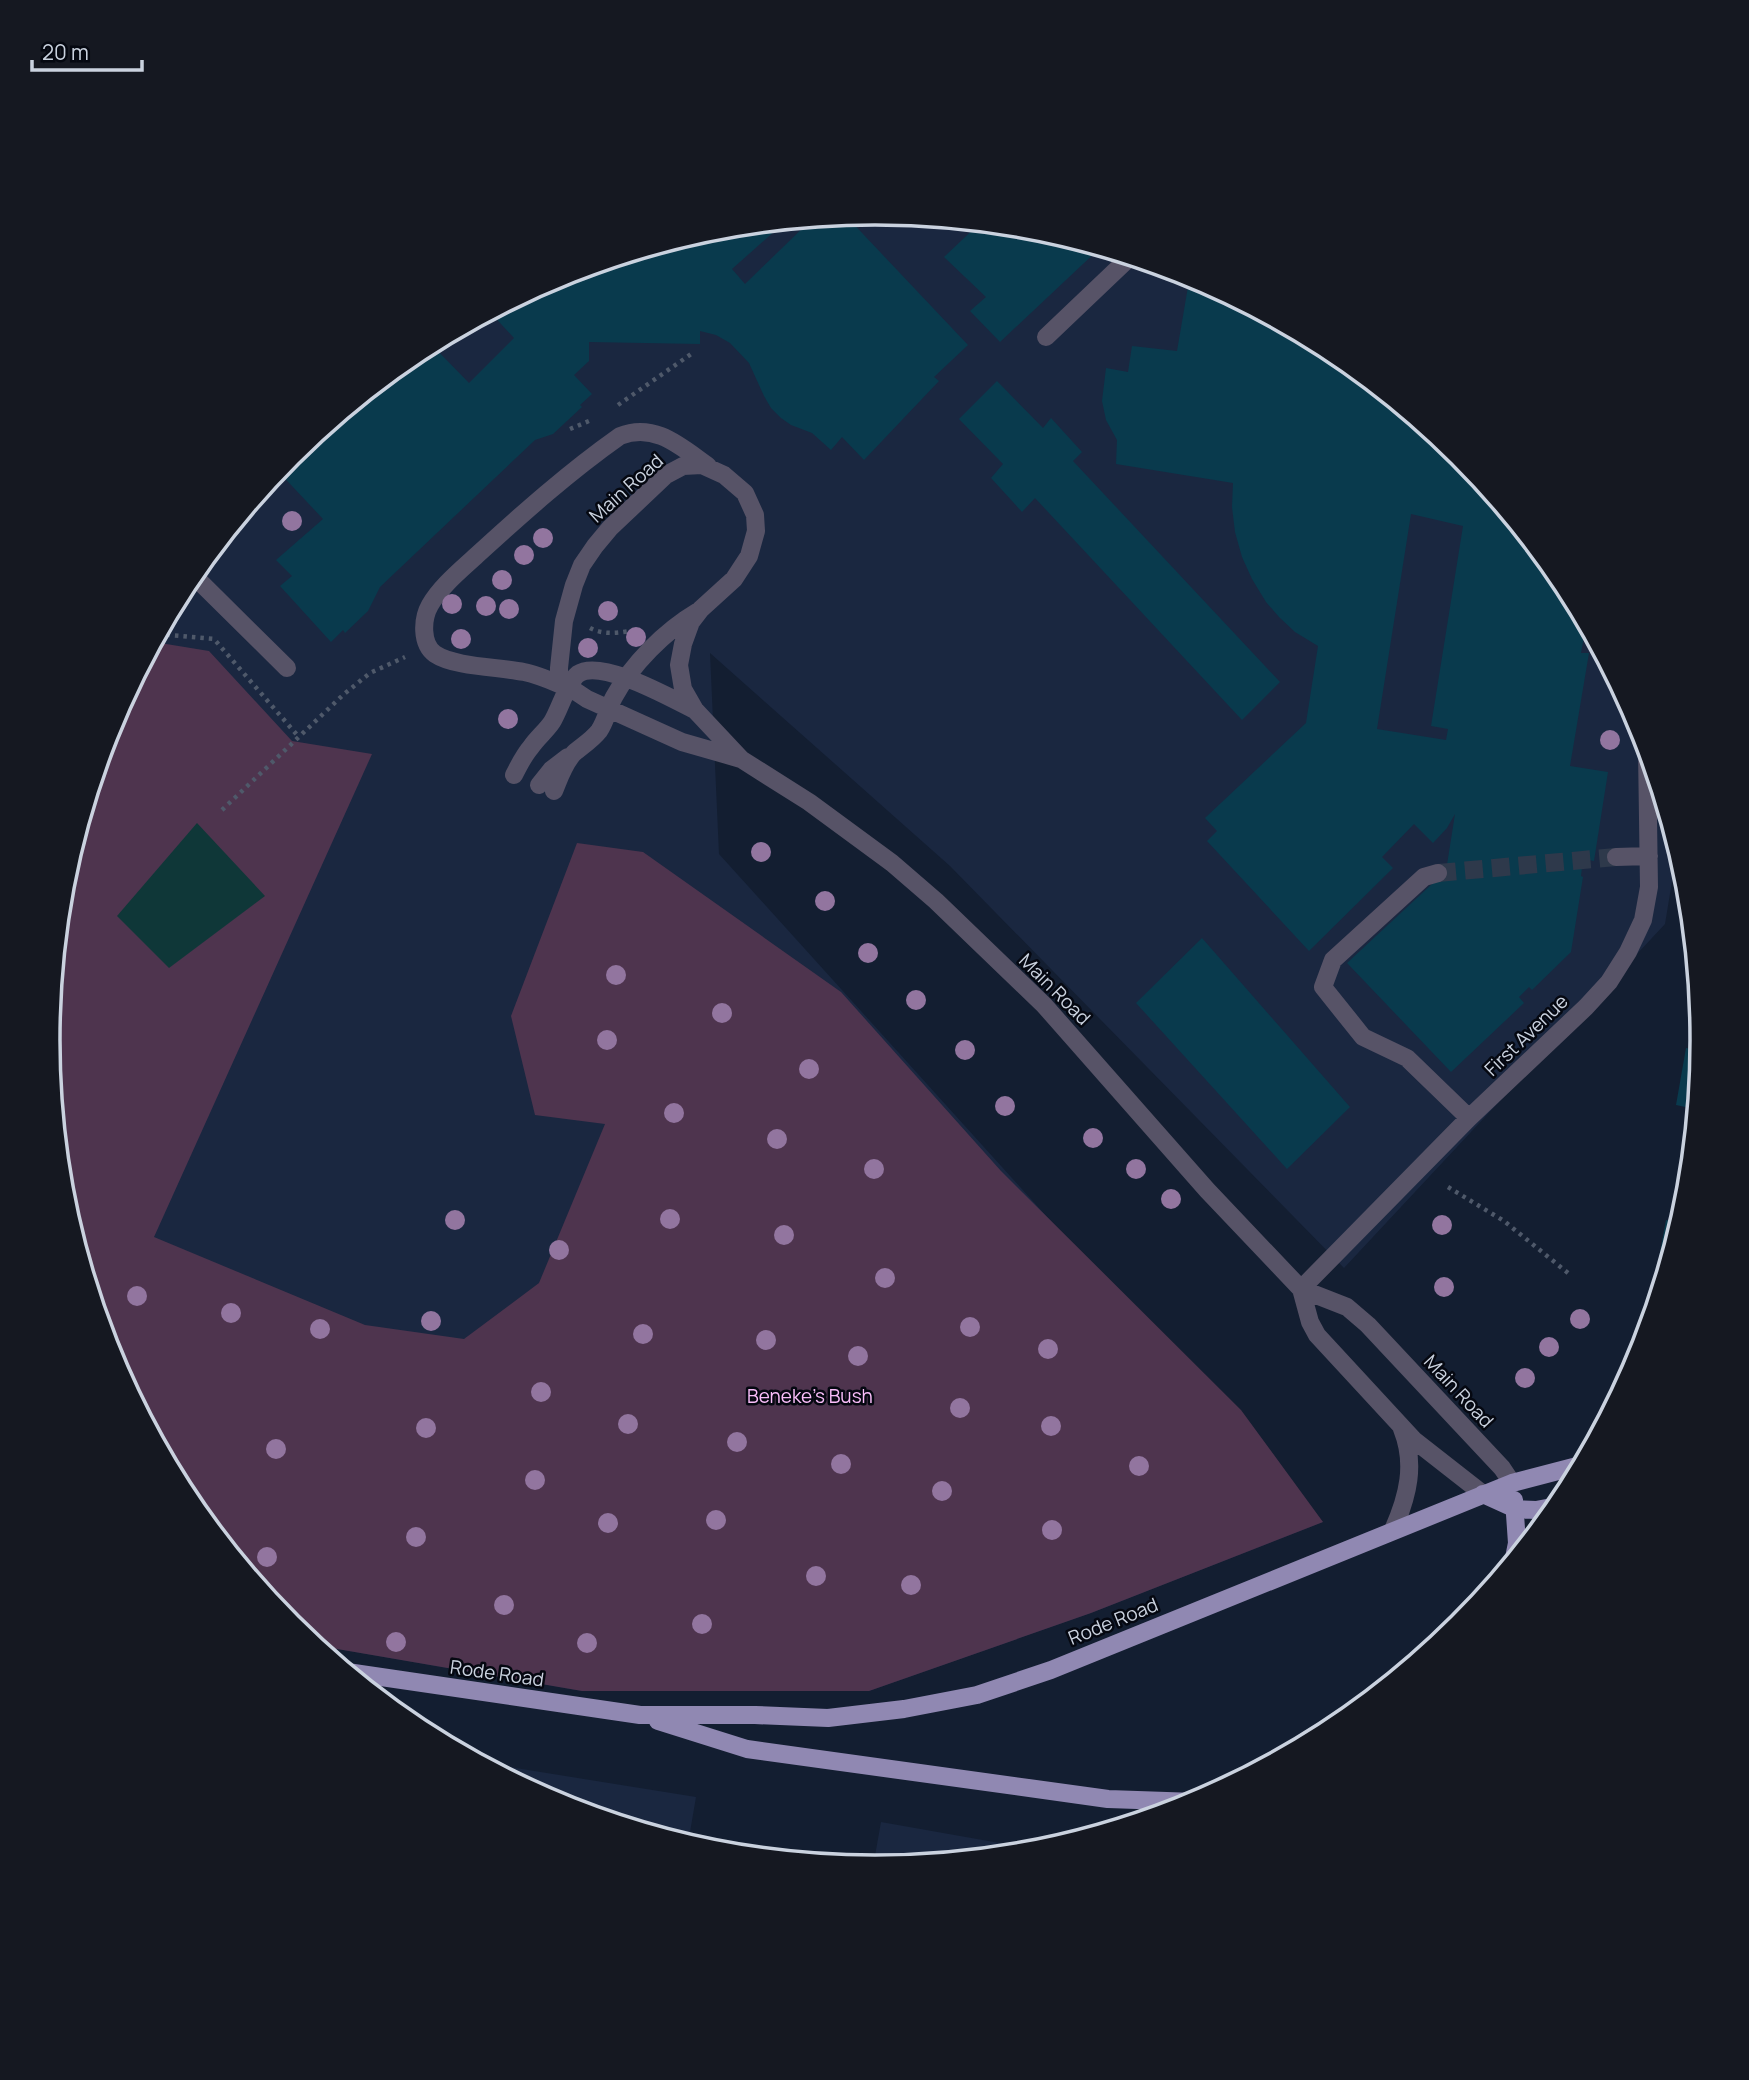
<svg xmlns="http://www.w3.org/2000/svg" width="1749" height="2080" viewBox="0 0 1749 2080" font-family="Manrope,sans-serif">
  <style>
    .built { fill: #1a2740 }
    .green { fill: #4e344e }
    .water { fill: #0f3738 }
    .building { fill: #093a4d; fill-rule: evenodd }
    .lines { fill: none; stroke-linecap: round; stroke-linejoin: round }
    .minor-tunnel { stroke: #2e394b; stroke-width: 18; stroke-dasharray: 18 9; stroke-linecap: butt }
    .path { stroke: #4f596a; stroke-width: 4.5; stroke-dasharray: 3.5 5; stroke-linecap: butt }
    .minor { stroke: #575367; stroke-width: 18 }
    .major { stroke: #9088b2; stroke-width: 18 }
    .tree { fill: #92759f }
    .labels { text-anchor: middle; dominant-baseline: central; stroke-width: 5; stroke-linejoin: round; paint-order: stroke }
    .street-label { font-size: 19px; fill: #cad2df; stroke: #050811 }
    .park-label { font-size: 19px; fill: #f9bdf9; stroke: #050811 }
    .rim { fill: none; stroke: #cad2df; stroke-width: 3.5 }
  </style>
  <rect width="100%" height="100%" fill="#131e31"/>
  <path class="built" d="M 875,213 L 1036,229 L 1191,276 L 1563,581 L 1639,724 L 1677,851 L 1665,924 L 1344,1268 L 950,866 L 710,653 L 719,854 L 1323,1522 L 1091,1613 L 869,1691 L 582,1691 L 314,1645 L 289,1625 L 186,1499 L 110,1356 L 63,1201 L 47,1040 L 63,878 L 110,723 L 187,580 L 290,455 L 415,352 L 558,276 L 714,229 Z
    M 478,1762 L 696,1797 L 688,1844 L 558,1804 Z
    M 881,1822 L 1040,1850 L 873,1867 Z"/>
  <path class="green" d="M 154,642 L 209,651 L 292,741 L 372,754 L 154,1237 L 365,1325 L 464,1339 L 539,1283 L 605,1124 L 535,1115 L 511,1016 L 577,843 L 643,852 L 841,992 L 1001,1171 L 1241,1410 L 1323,1522 L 1091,1613 L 869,1691 L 582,1691 L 314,1645 L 289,1625 L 186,1499 L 110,1356 L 63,1201 L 47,1040 L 63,878 L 110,723 Z"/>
  <path class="water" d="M 197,823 L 265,896 L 169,968 L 117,916 Z"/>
  <path class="building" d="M 846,216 L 968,345 L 934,377 L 939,381 L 864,460 L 842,437 L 831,450 L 812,433 L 791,425 L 781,418 L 771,408 L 764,396 L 749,363 L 730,343 L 716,335 L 700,331 L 700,344 L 589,342 L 589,361 L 574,375 L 592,394 L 580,405 L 582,407 L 553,434 L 535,440 L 380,587 L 368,611 L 345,633 L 343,630 L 331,642 L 280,586 L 292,576 L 276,560 L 323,519 L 277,470 L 290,455 L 415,352 L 431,344 L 469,383 L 514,338 L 490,312 L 558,276 L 714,229 L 785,222 L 732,269 L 745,284 L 812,219 Z
    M 980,223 L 1036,229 L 1100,248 L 1000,342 L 970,311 L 986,297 L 944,257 Z
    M 1190,275 L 1334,352 L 1460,455 L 1563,581 L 1590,632 L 1585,631 L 1581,653 L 1589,653 L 1570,766 L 1608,772 L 1594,861 L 1583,859 L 1581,876 L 1583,877 L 1571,952 L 1532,990 L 1529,987 L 1519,997 L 1524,1003 L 1451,1072 L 1347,963 L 1446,871 L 1455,814 L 1447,828 L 1433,843 L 1414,824 L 1382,857 L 1393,868 L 1309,951 L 1207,841 L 1217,831 L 1205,818 L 1306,723 L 1318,646 L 1295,632 L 1279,617 L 1266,602 L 1252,579 L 1242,557 L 1235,532 L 1232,507 L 1233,483 L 1116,464 L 1117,440 L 1106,420 L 1102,401 L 1106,368 L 1128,372 L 1132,346 L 1177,351 ZM 1411,514 L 1463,526 L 1431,726 L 1448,729 L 1446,740 L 1377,729 Z
    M 997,381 L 1043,428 L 1051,418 L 1082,452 L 1073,461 L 1280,682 L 1242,720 L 1035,498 L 1022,512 L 991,478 L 1003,464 L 959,419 Z
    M 1202,938 L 1350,1107 L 1287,1169 L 1136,1003 Z
    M 1686,1048 L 1701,1051 L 1695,1109 L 1676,1105 Z
    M 1666,1220 L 1680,1222 L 1649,1323 L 1647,1322 Z"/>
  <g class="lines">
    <path class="minor-tunnel" d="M 1438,873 L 1616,857"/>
    <path class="path" d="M 618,405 L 694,352
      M 570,429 L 589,421
      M 590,628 C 603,635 617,633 630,631
      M 158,634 L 214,639 L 298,736
      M 222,810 L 343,695 L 370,673 L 405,657
      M 1448,1187 L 1504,1221 L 1568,1273"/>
    <path class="minor" d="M 1046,337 L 1130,257
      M 192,574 L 287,668
      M 569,688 C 554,682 539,675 524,672 C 500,667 454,667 435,654 C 421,644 422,619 430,605 C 441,586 461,570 477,555 C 523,513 569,472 620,436 C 655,422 681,447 708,466
      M 741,759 L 695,710 L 683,689 L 679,665 L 683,644 L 691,622 L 701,609 L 734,579 L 749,556 L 756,531 L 755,515 L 745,493 L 724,475 L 702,465 L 683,466 L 666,475 L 610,528 L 595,546 L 582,565 L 574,585 L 564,621 L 559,668 L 559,676 L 563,683 L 587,699 L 682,742 L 741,759 L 809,802 L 892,863 L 936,901 L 1044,1005 L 1207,1190 L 1301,1289 L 1347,1307 L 1368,1325 L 1502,1468 L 1512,1483
      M 514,775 C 519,765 524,755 531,747 C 537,738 546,731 552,722 C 560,709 567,683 578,674 C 601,658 672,699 695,710
      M 539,785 L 551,770 L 568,757
      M 554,791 C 559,779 564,763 574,753 C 582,746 592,740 599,731 C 606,721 608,708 614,697 C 632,664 665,631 697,612
      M 1616,857 L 1649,856
      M 1438,873 L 1424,877 L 1333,960 L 1323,987 L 1363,1037 L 1407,1058 L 1469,1118
      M 1301,1289 L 1469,1118 L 1586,1007 L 1609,982 L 1628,952 L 1643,920 L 1649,887 L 1647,750
      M 1301,1289 L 1310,1322 L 1317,1335 L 1414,1440 L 1483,1494
      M 1393,1530 C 1408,1496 1416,1464 1402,1429"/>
    <path class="major" d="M 1483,1494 L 1516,1509 L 1536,1510 L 1557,1506
      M 1514,1558 L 1517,1543 L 1514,1500
      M 347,1672 L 640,1715 L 755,1715 L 828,1718 L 904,1709 L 977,1695 L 1051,1670 L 1512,1483 L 1581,1465
      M 658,1721 L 747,1749 L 1108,1799 L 1196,1802"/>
  </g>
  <g class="tree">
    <circle cx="292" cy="521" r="10"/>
    <circle cx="543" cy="538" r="10"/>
    <circle cx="524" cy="555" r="10"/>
    <circle cx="502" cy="580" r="10"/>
    <circle cx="452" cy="604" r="10"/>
    <circle cx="486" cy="606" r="10"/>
    <circle cx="509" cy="609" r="10"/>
    <circle cx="608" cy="611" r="10"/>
    <circle cx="636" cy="637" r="10"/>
    <circle cx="461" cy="639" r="10"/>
    <circle cx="588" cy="648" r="10"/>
    <circle cx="508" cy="719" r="10"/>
    <circle cx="1610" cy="740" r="10"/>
    <circle cx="761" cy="852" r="10"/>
    <circle cx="825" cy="901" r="10"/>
    <circle cx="868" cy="953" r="10"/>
    <circle cx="616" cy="975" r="10"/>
    <circle cx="916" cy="1000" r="10"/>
    <circle cx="722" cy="1013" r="10"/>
    <circle cx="607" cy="1040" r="10"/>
    <circle cx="965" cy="1050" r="10"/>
    <circle cx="809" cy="1069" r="10"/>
    <circle cx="1005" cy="1106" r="10"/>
    <circle cx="674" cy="1113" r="10"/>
    <circle cx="1093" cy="1138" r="10"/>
    <circle cx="777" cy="1139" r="10"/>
    <circle cx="874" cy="1169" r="10"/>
    <circle cx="1136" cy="1169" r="10"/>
    <circle cx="1171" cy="1199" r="10"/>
    <circle cx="670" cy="1219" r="10"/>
    <circle cx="455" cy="1220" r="10"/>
    <circle cx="1442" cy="1225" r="10"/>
    <circle cx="784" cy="1235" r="10"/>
    <circle cx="559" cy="1250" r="10"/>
    <circle cx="885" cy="1278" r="10"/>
    <circle cx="1444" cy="1287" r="10"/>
    <circle cx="137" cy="1296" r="10"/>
    <circle cx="231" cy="1313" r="10"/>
    <circle cx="1580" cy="1319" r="10"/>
    <circle cx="431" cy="1321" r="10"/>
    <circle cx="970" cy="1327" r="10"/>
    <circle cx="320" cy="1329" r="10"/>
    <circle cx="643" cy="1334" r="10"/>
    <circle cx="766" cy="1340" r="10"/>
    <circle cx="1549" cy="1347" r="10"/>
    <circle cx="1048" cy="1349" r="10"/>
    <circle cx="858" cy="1356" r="10"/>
    <circle cx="1525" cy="1378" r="10"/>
    <circle cx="541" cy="1392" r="10"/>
    <circle cx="960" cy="1408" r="10"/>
    <circle cx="628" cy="1424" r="10"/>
    <circle cx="1051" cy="1426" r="10"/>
    <circle cx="426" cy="1428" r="10"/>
    <circle cx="737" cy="1442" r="10"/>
    <circle cx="276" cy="1449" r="10"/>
    <circle cx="841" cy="1464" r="10"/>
    <circle cx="1139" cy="1466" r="10"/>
    <circle cx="535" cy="1480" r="10"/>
    <circle cx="942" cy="1491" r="10"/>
    <circle cx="716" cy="1520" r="10"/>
    <circle cx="608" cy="1523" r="10"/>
    <circle cx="1052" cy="1530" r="10"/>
    <circle cx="416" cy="1537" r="10"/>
    <circle cx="267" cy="1557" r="10"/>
    <circle cx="816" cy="1576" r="10"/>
    <circle cx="911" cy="1585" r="10"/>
    <circle cx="504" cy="1605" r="10"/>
    <circle cx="702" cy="1624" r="10"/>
    <circle cx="396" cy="1642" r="10"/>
    <circle cx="587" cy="1643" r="10"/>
  </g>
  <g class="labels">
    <g class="street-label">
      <text transform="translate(626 488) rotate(-42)">Main Road</text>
      <text transform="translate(1055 989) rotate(45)">Main Road</text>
      <text transform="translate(1526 1035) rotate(-44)">First Avenue</text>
      <text transform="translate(1459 1391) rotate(47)">Main Road</text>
      <text transform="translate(1113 1621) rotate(-22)">Rode Road</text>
      <text transform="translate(497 1673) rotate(8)">Rode Road</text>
    </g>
    <g class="park-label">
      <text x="810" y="1396">Beneke's Bush</text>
    </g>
  </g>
  <path d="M0 0H1749V2080H0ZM60 1040a815 815 0 1 1 1630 0a815 815 0 1 1-1630 0Z" fill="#151821" fill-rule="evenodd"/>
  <path class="rim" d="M60 1040a815 815 0 1 1 1630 0a815 815 0 1 1-1630 0Z"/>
  <path d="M32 60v10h110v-10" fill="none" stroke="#cad2df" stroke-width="3.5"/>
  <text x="42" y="60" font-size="21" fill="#cad2df" stroke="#050811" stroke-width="5" paint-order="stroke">20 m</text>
</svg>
